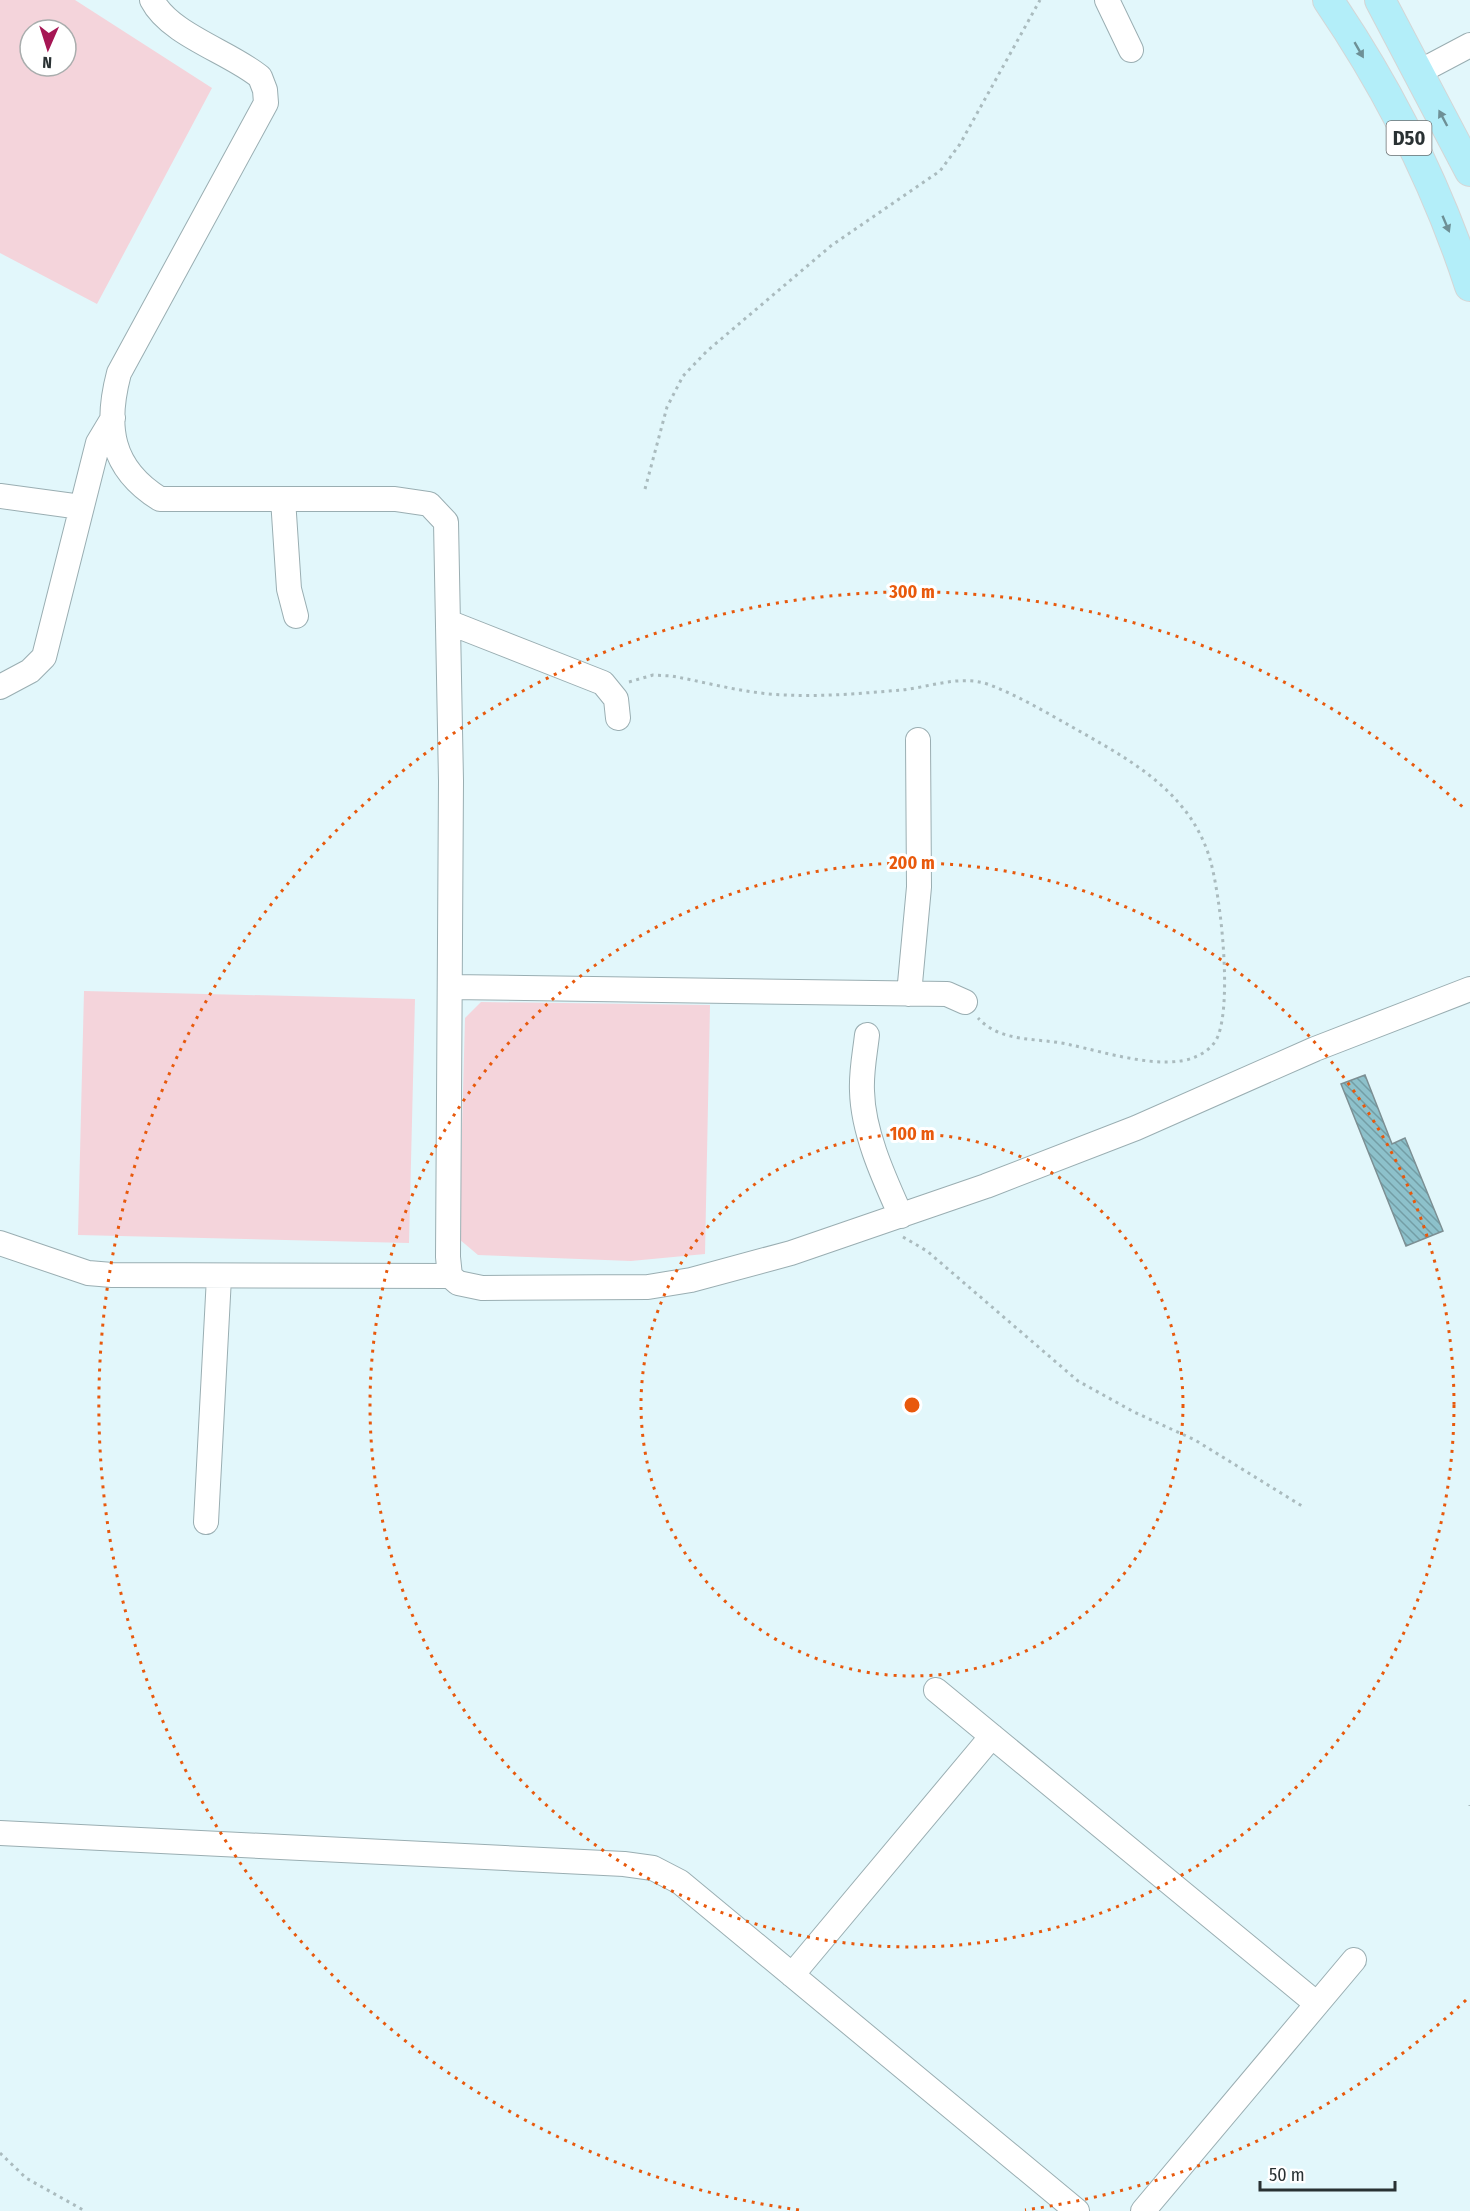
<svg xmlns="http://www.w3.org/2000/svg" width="1470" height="2211" viewBox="0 0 1470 2211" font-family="'Fira Sans Condensed',sans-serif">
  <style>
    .green { fill: #f4d4db; fill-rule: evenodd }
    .building { fill: url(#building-back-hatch); stroke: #7c8f93; stroke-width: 1.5 }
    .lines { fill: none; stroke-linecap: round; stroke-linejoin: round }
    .minor-casing { stroke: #9aaeb2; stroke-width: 26 }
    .major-casing { stroke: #d4d6d6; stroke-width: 32 }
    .path { stroke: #aabbbe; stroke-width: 3; stroke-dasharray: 3 4.5; stroke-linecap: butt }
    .minor { stroke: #fff; stroke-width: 24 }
    .major { stroke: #b3eef9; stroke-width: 30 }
    .oneway { fill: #6e9096 }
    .ring { fill: none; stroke: #e8590c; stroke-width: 3; stroke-dasharray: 3 6 }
    .labels { text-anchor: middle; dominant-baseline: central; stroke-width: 6; stroke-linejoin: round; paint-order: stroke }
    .shield { fill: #fff; stroke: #696f70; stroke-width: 1.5 }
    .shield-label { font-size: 20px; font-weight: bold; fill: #293133 }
    .centre { fill: #e8590c; stroke: #fff; stroke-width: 3 }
    .ring-label { font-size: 18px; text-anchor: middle; font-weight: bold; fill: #e8590c; stroke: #fff; stroke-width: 6; stroke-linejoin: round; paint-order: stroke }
  </style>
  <defs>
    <pattern id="building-back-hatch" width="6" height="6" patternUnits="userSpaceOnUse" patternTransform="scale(1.5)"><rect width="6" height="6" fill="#8dc1cb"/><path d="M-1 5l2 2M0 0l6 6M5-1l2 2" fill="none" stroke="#739da5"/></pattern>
  </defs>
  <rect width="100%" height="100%" fill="#e2f7fb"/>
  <path class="green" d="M 0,0 L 75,0 L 212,88 L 97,304 L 0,253 ZM 30,30 L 66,30 L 66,66 L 30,66 Z
    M 84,991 L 415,999 L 409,1243 L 78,1235 Z
    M 481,1002 L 710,1005 L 705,1254 L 631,1261 L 478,1255 L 459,1239 L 465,1018 Z"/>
  <path class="building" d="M 1365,1075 L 1392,1144 L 1405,1138 L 1443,1231 L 1406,1246 L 1341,1084 Z"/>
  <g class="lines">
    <g class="minor-casing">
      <path id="minor" d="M 152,0 C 170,35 230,52 260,77 L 265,90 L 266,103 L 119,373 C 105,426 110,468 160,499 L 395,499 L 429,504 L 446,522 L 451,781 L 448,1257 L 450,1276 L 458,1283 L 482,1288 L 648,1287 L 691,1280 L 791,1253 L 986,1186 L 1136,1128 L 1315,1049 L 1470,989
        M 1107,0 L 1131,50
        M 1419,72 L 1470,45
        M 0,496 L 81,507
        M 283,499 L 289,589 L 296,616
        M 448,622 L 603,683 L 616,699 L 618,718
        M 0,687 L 30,671 L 44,657 L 98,443 L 113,418
        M 450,987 L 947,994 L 965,1002
        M 909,994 L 919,887 L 918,740
        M 867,1035 C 865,1053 861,1072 862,1091 C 863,1133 884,1178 901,1216
        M 0,1243 L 88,1273 L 112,1275 L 450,1276
        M 206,1522 L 219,1277
        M 936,1690 L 1317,2004
        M 0,1833 L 624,1864 L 653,1868 L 680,1882 L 1077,2211
        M 792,1975 L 992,1736
        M 1143,2211 L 1354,1960"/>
    </g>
    <g class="major-casing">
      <path id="major" d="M 1328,0 C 1388,88 1437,185 1470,286
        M 1380,0 L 1470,171"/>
    </g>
    <path class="path" d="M 645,489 L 667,407 L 683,376 L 707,351 L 832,245 L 940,171 L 960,144 L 1040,0
      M 629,682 L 653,675 L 672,676 C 709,683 748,694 786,695 C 824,697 864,693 902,690 C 930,687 962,674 990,685 C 1019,696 1047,713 1074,728 C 1114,751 1154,772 1183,808 C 1195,822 1205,842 1210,859 C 1221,898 1232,1000 1218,1036 C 1214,1046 1205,1053 1195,1057 C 1163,1071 1104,1052 1071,1045 C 1039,1037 1002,1044 978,1018
      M 903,1237 L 927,1251 L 1078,1381 L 1134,1412 L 1195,1440 L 1302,1506
      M 1470,1805 L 1470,1806
      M 0,2153 L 26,2178 L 85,2211"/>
    <use href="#minor" class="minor"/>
    <use href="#major" class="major"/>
  </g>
  <defs><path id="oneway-solid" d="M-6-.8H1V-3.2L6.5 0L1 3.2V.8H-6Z" transform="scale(1.5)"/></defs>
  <g class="oneway">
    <use href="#oneway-solid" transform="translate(1359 50) rotate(60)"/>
    <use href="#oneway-solid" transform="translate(1443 118) rotate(-118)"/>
    <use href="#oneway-solid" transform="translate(1446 224) rotate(67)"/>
  </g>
  <g class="ring">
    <circle cx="912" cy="1405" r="271"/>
    <circle cx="912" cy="1405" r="542"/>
    <path d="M1466 2000A813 813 0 0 1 1025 2210M799 2210A813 813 0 1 1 1466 810"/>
  </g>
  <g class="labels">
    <rect class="shield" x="1386.5" y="121" width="45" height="34" rx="4.5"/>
    <g class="shield-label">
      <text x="1409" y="138">D50</text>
    </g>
  </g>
  <circle cx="912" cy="1405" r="9" class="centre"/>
  <g class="ring-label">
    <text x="912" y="598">300 m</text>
    <text x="912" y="869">200 m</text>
    <text x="912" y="1140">100 m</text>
  </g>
  <g transform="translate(48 48) rotate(183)"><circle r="28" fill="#ffffff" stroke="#a9adad" stroke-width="1.5"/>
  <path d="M0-4.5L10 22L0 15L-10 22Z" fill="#a61654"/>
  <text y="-9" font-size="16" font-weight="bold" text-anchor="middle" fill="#293133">N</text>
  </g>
  <path d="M1260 2181v9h135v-9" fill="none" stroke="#293133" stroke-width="3"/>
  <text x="1269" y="2181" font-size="18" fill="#293133" stroke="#ffffff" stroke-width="4.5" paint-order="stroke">50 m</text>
</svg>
